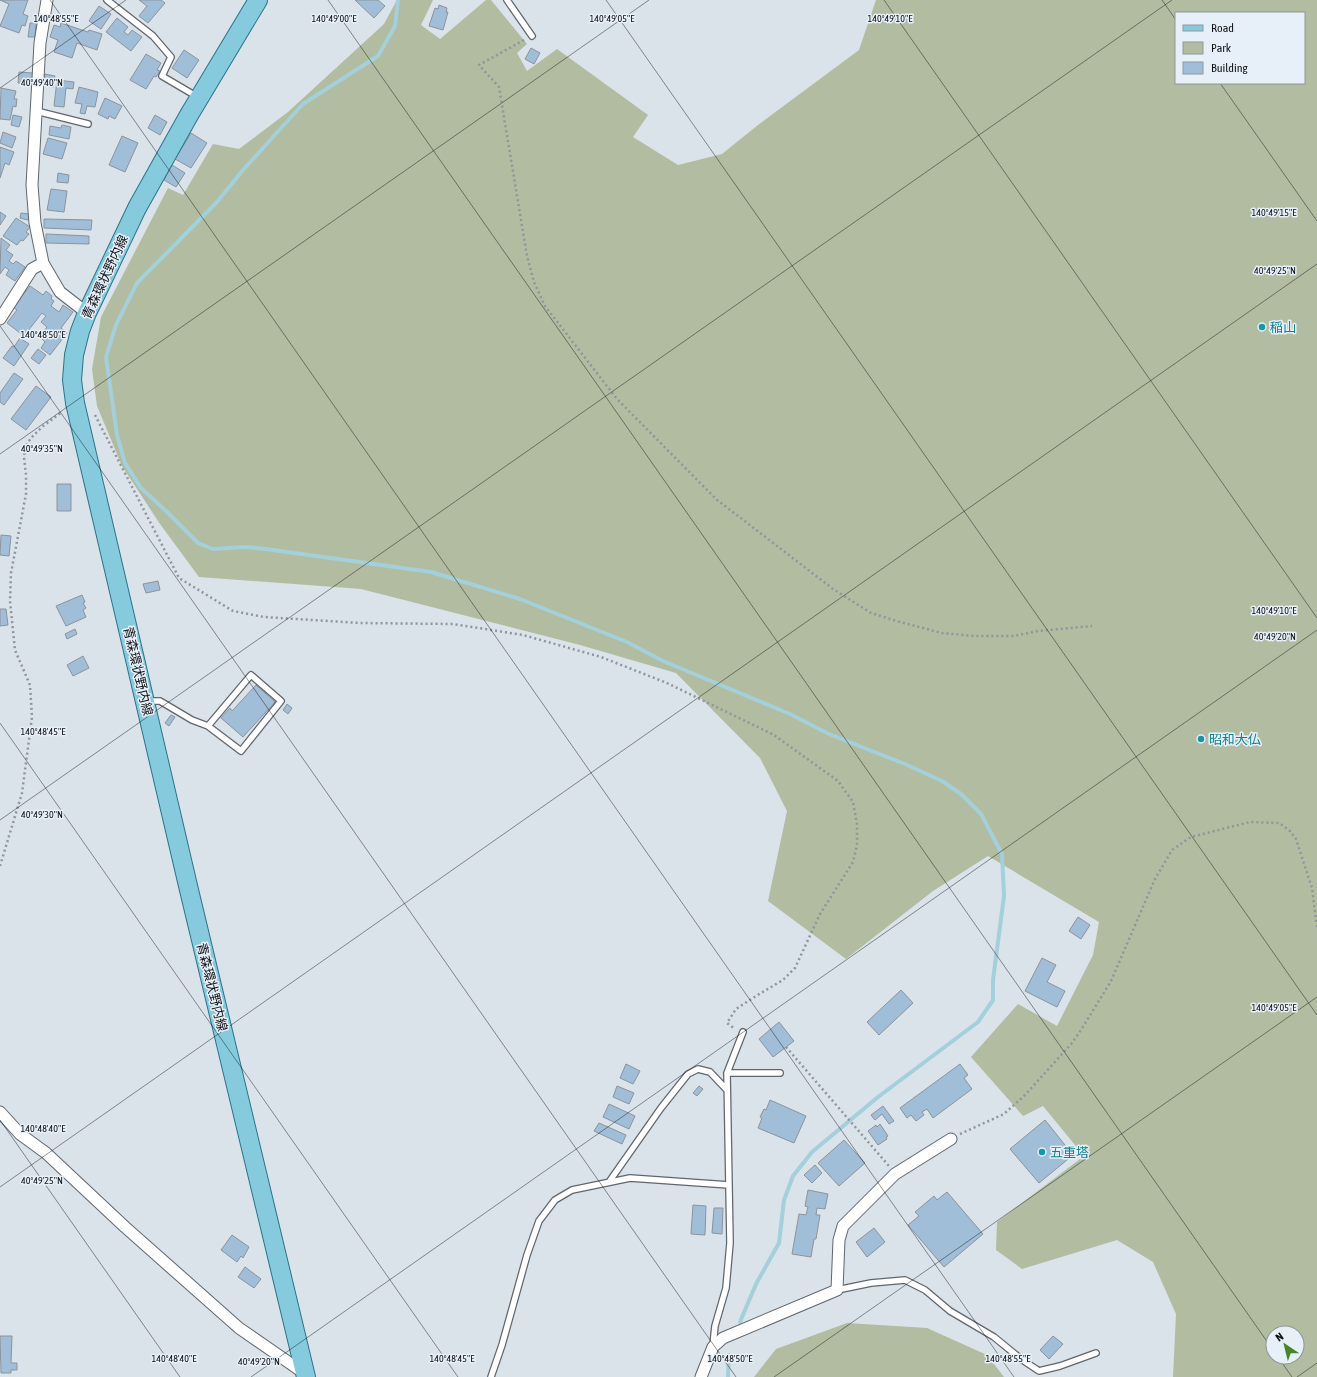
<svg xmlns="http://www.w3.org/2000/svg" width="1317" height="1377" viewBox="0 0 1317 1377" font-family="'Asap Condensed','Noto Sans JP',sans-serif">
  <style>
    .green { fill: #b2bca1; fill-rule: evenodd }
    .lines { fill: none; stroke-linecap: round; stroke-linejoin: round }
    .stream { stroke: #a3d0da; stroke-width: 4 }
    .building { fill: #a1bed9; stroke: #8c939b }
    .service-casing { stroke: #5f666d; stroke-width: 8 }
    .minor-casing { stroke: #5f666d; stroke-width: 13 }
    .primary-casing { stroke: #297489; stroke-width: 20 }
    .path { stroke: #8f959b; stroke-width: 2.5; stroke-dasharray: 2 3; stroke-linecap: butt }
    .service { stroke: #fff; stroke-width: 5.5 }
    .minor { stroke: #fff; stroke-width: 11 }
    .primary { stroke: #86cbdd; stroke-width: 18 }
    .ticks { fill: none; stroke: #101215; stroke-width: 1; stroke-opacity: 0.45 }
    .culture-dot { fill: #0f9aa8; stroke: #e7f0f8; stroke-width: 1.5 }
    .labels { text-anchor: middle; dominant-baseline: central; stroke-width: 3; stroke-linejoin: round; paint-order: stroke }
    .street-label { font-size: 13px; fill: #101215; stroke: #e7f0f8 }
    .culture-label { font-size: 13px; fill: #0d838f; stroke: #e7f0f8; text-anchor: start }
    .ticks-label { font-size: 10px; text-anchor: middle; fill: #101215; stroke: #e7f0f8; stroke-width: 3; stroke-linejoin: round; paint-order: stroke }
  </style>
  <rect width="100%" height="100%" fill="#dae2ea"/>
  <path class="green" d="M 397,0 L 433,0 L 421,25 L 440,39 L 486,0 L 491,0 L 527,44 L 517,53 L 527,71 L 557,49 L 648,115 L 633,137 L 678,165 L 722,154 L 758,125 L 859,50 L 876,0 L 1317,0 L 1317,1377 L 1173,1377 L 1176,1314 L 1153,1262 L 1117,1240 L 1022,1269 L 996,1250 L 997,1222 L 1084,1156 L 1043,1106 L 1023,1116 L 971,1057 L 1018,1004 L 1057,1026 L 1093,955 L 1099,922 L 988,856 L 933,891 L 846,959 L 768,901 L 787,811 L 760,758 L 676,673 L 580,645 L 361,589 L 199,577 L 160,524 L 122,466 L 97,406 L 92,369 L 101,317 L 168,188 L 183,195 L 213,144 L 239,149 L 288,112 L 384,24 ZM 1176,13 L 1304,13 L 1304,83 L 1176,83 ZM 1273,1333 L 1297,1333 L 1297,1357 L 1273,1357 Z
    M 847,1323 L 927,1328 L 987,1355 L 1004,1377 L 754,1377 L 776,1349 Z"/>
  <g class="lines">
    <path class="stream" d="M 398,0 L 395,26 L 378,56 L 303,104 L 243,170 L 217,202 L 137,283 L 116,325 L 106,357 L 117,435 L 125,463 L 141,488 L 166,511 L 198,543 L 213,549 L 246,547 L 266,549 L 431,572 L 520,599 L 627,642 L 663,661 L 790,714 L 829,734 L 905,764 L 942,781 L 961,794 L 981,814 L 1002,854 L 1004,896 L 993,980 L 993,1000 L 978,1022 L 878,1097 L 812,1152 L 793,1176 L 784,1200 L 779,1243 L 756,1284 L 740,1322
      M 728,1377 L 729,1355"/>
  </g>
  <path class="building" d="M 0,0 L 28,0 L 23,14 L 28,16 L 25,26 L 22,25 L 19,33 L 0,26 L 9,4 Z
    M 139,0 L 161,0 L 165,3 L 148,23 L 139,16 L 147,6 Z
    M 355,0 L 378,0 L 385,6 L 374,18 Z
    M 439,5 L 447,8 L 446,12 L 448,12 L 443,30 L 429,26 L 435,8 L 438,9 Z
    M 99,6 L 111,14 L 101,29 L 89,21 Z
    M 117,18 L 128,27 L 124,32 L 128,35 L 132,30 L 142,37 L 131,51 L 106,32 Z
    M 30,23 L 36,23 L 35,37 L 28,37 Z
    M 61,23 L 88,32 L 89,30 L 102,34 L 97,50 L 77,43 L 72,58 L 54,52 L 58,40 L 50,37 L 54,25 L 60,27 Z
    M 531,48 L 540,53 L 534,64 L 525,59 Z
    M 184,50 L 199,60 L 187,78 L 172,68 Z
    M 146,54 L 161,63 L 157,70 L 160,71 L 156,77 L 154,76 L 146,89 L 130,80 Z
    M 19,72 L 33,73 L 32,84 L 18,83 Z
    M 45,74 L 55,76 L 53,87 L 43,85 Z
    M 57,80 L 74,82 L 73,89 L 66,88 L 64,107 L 54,106 Z
    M 79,87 L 98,92 L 95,107 L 87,106 L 85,114 L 80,113 L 82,104 L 75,103 Z
    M 1,88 L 16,91 L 14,99 L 17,99 L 16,107 L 13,106 L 10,120 L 0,119 Z
    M 105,98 L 122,106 L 115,119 L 109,116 L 108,119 L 98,114 Z
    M 13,115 L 22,117 L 19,127 L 11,125 Z
    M 155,115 L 167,122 L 160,135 L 148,128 Z
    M 62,125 L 71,127 L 69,139 L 49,135 L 50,126 L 61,128 Z
    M 3,132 L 16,137 L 12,148 L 0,143 Z
    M 191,133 L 207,143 L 191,168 L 175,159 Z
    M 122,136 L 138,143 L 125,172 L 109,165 Z
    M 48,138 L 67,143 L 62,159 L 43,154 Z
    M 0,147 L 14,152 L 9,165 L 5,163 L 0,178 Z
    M 172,165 L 185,173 L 176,187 L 164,180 Z
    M 58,173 L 69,175 L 68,183 L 57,182 Z
    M 51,189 L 67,191 L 64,212 L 47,210 Z
    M 0,212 L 6,216 L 0,225 Z
    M 21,213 L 29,214 L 28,220 L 20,218 Z
    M 16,218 L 30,227 L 26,232 L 29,234 L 23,241 L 21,240 L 17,245 L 3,236 Z
    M 44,219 L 92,220 L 91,230 L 44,228 Z
    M 46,234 L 89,236 L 89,244 L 46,243 Z
    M 1,238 L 10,245 L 6,250 L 13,255 L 9,261 L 13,264 L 16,261 L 25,267 L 15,281 L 6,275 L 9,270 L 5,267 L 0,274 Z
    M 30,286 L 43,295 L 46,291 L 52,296 L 51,299 L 54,301 L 51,306 L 59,312 L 63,305 L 73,312 L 61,328 L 67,333 L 50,355 L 41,348 L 45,342 L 40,337 L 47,327 L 41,322 L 46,316 L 42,313 L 24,336 L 7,323 L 17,310 L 13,307 Z
    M 20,338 L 29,344 L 14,366 L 3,358 L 12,346 L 14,347 Z
    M 38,349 L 46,355 L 39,364 L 31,358 Z
    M 14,373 L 23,379 L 4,405 L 0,402 L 0,393 Z
    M 36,386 L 51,397 L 26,430 L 11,419 Z
    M 57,484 L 71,484 L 71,511 L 57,511 Z
    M 1,535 L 11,536 L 9,556 L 0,555 Z
    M 158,581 L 160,590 L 146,593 L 143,584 Z
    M 82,595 L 85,602 L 83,603 L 86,608 L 83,610 L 86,617 L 66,626 L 56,606 Z
    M 0,609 L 6,609 L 8,625 L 0,626 Z
    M 75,629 L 77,634 L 67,639 L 65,634 Z
    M 83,656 L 89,668 L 73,676 L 67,665 Z
    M 256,685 L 275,702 L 243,737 L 221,718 L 230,708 L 232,711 Z
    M 287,704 L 292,708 L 288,714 L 283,710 Z
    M 171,715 L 175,717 L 169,726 L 165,723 Z
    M 1078,917 L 1090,925 L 1081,939 L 1069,931 Z
    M 1042,958 L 1056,965 L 1047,982 L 1065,991 L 1057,1007 L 1025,991 Z
    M 901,990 L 913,1003 L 879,1035 L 867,1022 Z
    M 779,1022 L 794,1041 L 773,1057 L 759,1039 Z
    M 626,1064 L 640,1071 L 633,1084 L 620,1078 Z
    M 960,1064 L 968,1075 L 964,1078 L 972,1089 L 933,1118 L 927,1109 L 922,1112 L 924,1115 L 916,1121 L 911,1115 L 907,1118 L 900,1108 Z
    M 617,1086 L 634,1093 L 629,1104 L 613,1097 Z
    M 699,1086 L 703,1089 L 697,1096 L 693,1093 Z
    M 770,1100 L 806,1116 L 794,1143 L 758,1128 L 762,1118 L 760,1117 L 764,1109 L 766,1110 Z
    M 609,1104 L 635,1116 L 629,1129 L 603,1117 Z
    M 883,1106 L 894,1121 L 889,1124 L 882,1114 L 875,1120 L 871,1115 Z
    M 1045,1120 L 1073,1155 L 1039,1183 L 1010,1149 Z
    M 599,1123 L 626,1135 L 622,1144 L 594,1131 Z
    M 880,1124 L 888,1136 L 886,1137 L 887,1139 L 878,1145 L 868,1131 L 876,1125 L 877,1127 Z
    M 844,1140 L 865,1163 L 839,1186 L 818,1163 Z
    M 815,1165 L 822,1173 L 812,1183 L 804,1175 Z
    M 808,1190 L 828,1194 L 825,1209 L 817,1208 L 816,1215 L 820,1215 L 816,1239 L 814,1239 L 811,1257 L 792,1254 L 799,1214 L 806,1215 L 808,1207 L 805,1206 Z
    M 947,1192 L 983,1234 L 944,1267 L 908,1225 L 919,1216 L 915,1212 L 934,1196 L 937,1200 Z
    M 693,1205 L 706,1206 L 705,1235 L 691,1234 Z
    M 714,1208 L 723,1208 L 722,1234 L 712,1233 Z
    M 874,1228 L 885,1242 L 867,1257 L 856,1242 Z
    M 232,1235 L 249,1247 L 243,1258 L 241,1256 L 237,1262 L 221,1250 Z
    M 245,1267 L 261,1279 L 254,1288 L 238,1277 Z
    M 0,1336 L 12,1336 L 11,1363 L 17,1363 L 17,1370 L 11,1370 L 11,1373 L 1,1373 Z
    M 1053,1336 L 1063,1344 L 1049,1359 L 1040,1350 Z"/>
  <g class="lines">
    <g class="service-casing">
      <path id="service" d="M 107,0 L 153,36 L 171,57 L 162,76 L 196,96
        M 507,0 L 532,36
        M 36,111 L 88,124
        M 148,701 L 160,701 L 192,720 L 208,726 L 241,751 L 281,701 L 251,675 L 208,726
        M 727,1073 L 743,1032
        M 609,1182 L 661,1108 L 688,1074 L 698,1069 L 710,1072 L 727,1090
        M 837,1290 L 871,1283 L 905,1280 L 925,1290 L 950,1311 L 994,1337 L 1021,1359 L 1039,1371 L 1060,1366 L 1096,1353
        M 713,1345 L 715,1326 L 726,1288 L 730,1243 L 727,1073 L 780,1073
        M 491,1377 L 502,1345 L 527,1255 L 539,1221 L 555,1200 L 572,1190 L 630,1178 L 729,1185"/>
    </g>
    <g class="minor-casing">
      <path id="minor" d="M 47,0 L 40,43 L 32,185 L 35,223 L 43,263 L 60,292 L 87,313
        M 0,319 L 32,269 L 43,263
        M 0,1112 L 20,1134 L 46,1153 L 125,1227 L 239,1328 L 307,1375
        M 701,1377 L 713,1347 L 723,1338 L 837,1290 L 839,1240 L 843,1226 L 895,1174 L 951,1139"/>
    </g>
    <g class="primary-casing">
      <path id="primary" d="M 258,0 L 189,115 L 137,208 L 87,313 L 80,331 L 74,355 L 72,380 L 75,403 L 189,890 L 306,1377"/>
    </g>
    <path class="path" d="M 524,40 L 479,65 L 499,87 L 527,256 L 534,282 L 545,306 L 617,399 L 716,499 L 833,589 L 871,613 L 900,622 L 942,633 L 974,636 L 1014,636 L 1038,631 L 1092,626
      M 95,415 L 179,578 L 233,611 L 264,617 L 360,623 L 453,624 L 523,635 L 601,657 L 667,683 L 774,735 L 838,781 L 853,802 L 857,824 L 857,845 L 853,862 L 820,914 L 795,968 L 783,980 L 756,996 L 736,1009 L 727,1023 L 735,1029
      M 0,866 L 22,793 L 32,717 L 30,685 L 15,650 L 10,601 L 11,573 L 26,494 L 26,475 L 24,457 L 25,447 L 31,438 L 42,427 L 62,412
      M 786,1047 L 889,1166
      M 960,1134 L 1004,1114 L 1025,1095 L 1072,1043 L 1081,1030 L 1111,981 L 1155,879 L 1172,850 L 1191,837 L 1250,822 L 1279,823 L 1289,830 L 1296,839 L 1312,888 L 1317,928"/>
    <use href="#service" class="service"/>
    <use href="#minor" class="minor"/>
    <use href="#primary" class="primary"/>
  </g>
  <path class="ticks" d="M 50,0 L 1014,1377M 328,0 L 1273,1350M 606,0 L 1317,1015M 884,0 L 1317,618M 1162,0 L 1176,20M 1220,83 L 1317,221M 0,88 L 126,0M 0,326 L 736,1377M 0,454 L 649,0M 0,723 L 458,1377M 0,820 L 1172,0M 0,1120 L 180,1377M 0,1187 L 1317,264M 1278,1357 L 1292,1377M 251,1377 L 1317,630M 774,1377 L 1317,997M 1297,1377 L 1317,1363"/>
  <g class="culture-dot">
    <circle cx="1262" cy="327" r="4"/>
    <circle cx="1201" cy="739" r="4"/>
    <circle cx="1042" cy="1152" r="4"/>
  </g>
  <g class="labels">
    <g class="street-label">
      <text transform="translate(105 277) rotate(-65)">青森環状野内線</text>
      <text transform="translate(138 671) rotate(77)">青森環状野内線</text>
      <text transform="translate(212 987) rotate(76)">青森環状野内線</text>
    </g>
    <g class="culture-label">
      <text x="1270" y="327">稲山</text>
      <text x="1209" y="739">昭和大仏</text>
      <text x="1050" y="1152">五重塔</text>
    </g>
  </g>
  <g class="ticks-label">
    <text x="56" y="22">140°48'55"E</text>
    <text x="612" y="22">140°49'05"E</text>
    <text x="890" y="22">140°49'10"E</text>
    <text x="334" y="22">140°49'00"E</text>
    <text x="42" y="86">40°49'40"N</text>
    <text x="1274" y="216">140°49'15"E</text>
    <text x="1275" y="274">40°49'25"N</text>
    <text x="43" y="338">140°48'50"E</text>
    <text x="42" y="452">40°49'35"N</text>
    <text x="1274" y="614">140°49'10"E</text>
    <text x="1275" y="640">40°49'20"N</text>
    <text x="43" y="735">140°48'45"E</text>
    <text x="42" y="818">40°49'30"N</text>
    <text x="1274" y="1011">140°49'05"E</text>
    <text x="43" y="1132">140°48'40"E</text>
    <text x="42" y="1184">40°49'25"N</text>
    <text x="174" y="1362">140°48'40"E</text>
    <text x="452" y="1362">140°48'45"E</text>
    <text x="730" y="1362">140°48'50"E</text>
    <text x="1008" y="1362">140°48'55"E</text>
    <text x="259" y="1365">40°49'20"N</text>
  </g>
  <rect x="1175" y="12" width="130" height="72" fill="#e7f0f8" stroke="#91979d"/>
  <rect x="1183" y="25" width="20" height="6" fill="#86cbdd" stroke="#91979d"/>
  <text x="1211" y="32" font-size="12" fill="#101215">Road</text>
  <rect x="1183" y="42" width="20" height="12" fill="#b2bca1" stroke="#91979d"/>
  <text x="1211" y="52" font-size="12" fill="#101215">Park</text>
  <rect x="1183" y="62" width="20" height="12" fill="#a1bed9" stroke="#91979d"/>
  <text x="1211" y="72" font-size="12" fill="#101215">Building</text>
  <g transform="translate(1285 1345) rotate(325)"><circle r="19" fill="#e7f0f8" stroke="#91979d"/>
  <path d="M0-3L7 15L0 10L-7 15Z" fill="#468729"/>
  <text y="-6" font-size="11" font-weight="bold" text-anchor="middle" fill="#101215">N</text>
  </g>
</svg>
